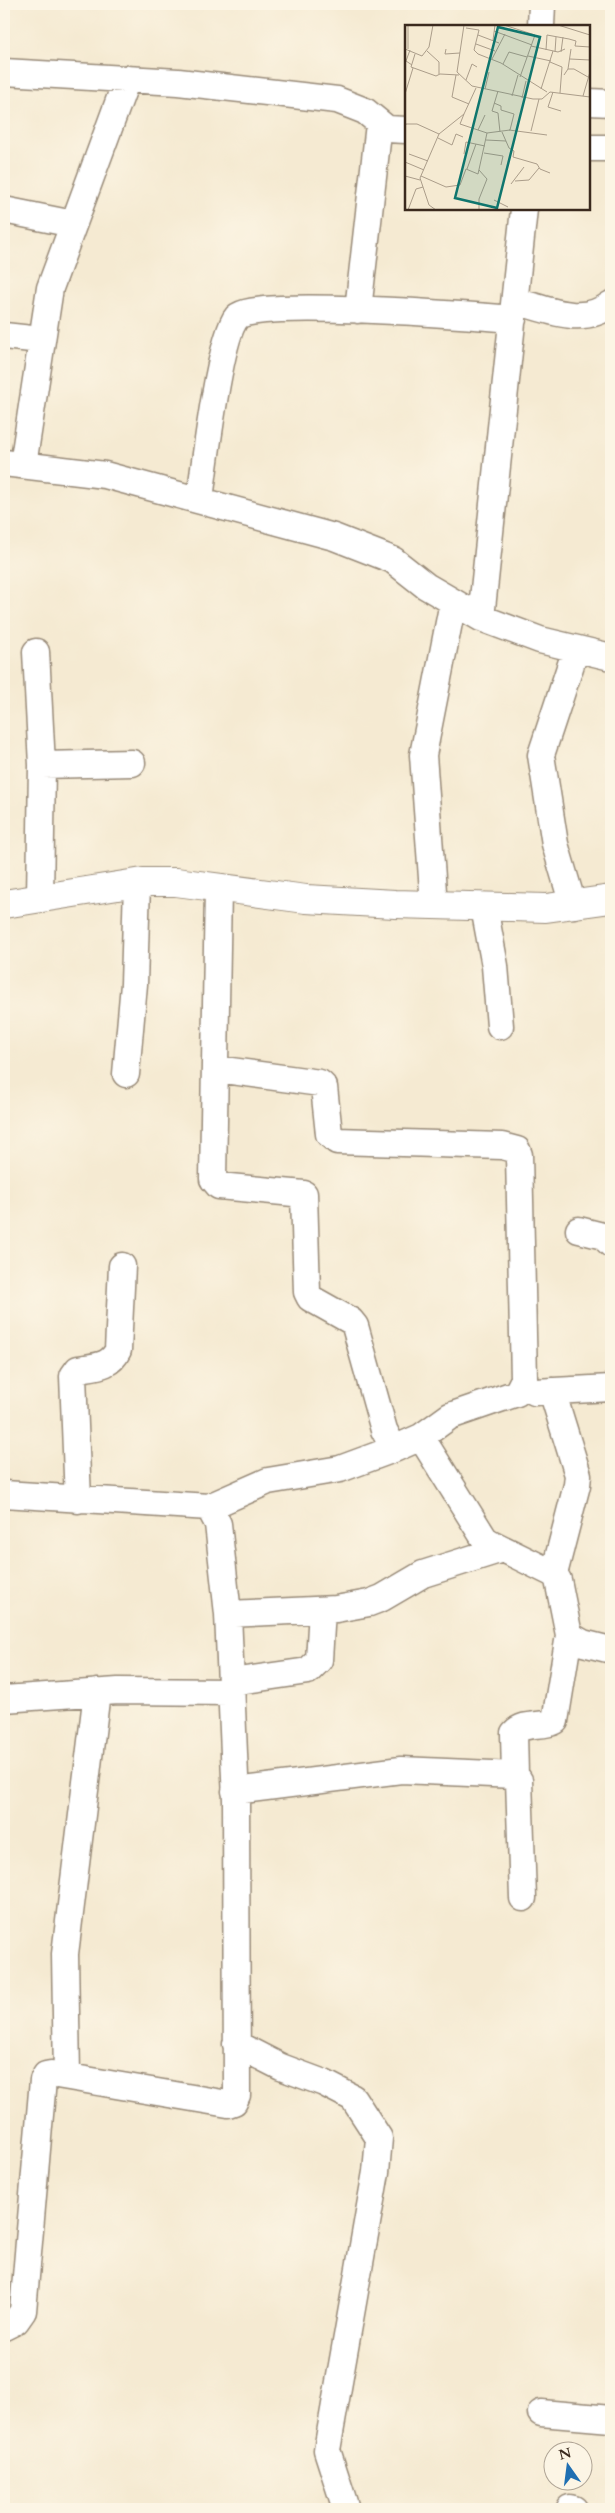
<svg xmlns="http://www.w3.org/2000/svg" width="615" height="2513" viewBox="0 0 615 2513" font-family="Cardo,serif">
  <style>
    .lines { fill: none; stroke-linecap: round; stroke-linejoin: round }
    .minor-casing { stroke: #988a78; stroke-width: 29 }
    .major-casing { stroke: #988a78; stroke-width: 30 }
    .minor { stroke: #fff; stroke-width: 26 }
    .major { stroke: #fff; stroke-width: 28 }
    .inset-road { fill: none; stroke: #ab9d8a; stroke-width: 1 }
    .view { fill: #0f766e; fill-opacity: 0.15; stroke: #0f766e; stroke-width: 2.5 }
    .inset-edge { fill: none; stroke: #3b2a1e; stroke-width: 2.5 }
  </style>
  <rect width="100%" height="100%" fill="#fcf5e5"/>
  <filter id="ink" filterUnits="userSpaceOnUse"><feTurbulence type="fractalNoise" baseFrequency=".02" numOctaves="2"/><feDisplacementMap in="SourceGraphic" scale="10" xChannelSelector="R" yChannelSelector="G"/><feConvolveMatrix kernelMatrix="1 2 1 2 8 2 1 2 1" color-interpolation-filters="sRGB"/></filter>
  <filter id="wash" filterUnits="userSpaceOnUse"><feTurbulence type="fractalNoise" baseFrequency=".0096" numOctaves="4" result="noise"/><feDisplacementMap in="SourceGraphic" scale="20" xChannelSelector="R" yChannelSelector="G"/><feGaussianBlur stdDeviation="1.12" result="paint"/><feColorMatrix in="noise" values="0 0 0 0 0 0 0 0 0 0 0 0 0 0 0 0 0 1.4 0 .05"/><feComposite in="paint" operator="in"/></filter>
  <g filter="url(#wash)">
    <rect width="100%" height="100%" fill="#f5ead2"/>
  </g>
  <g filter="url(#ink)">
    <g class="lines">
      <g class="minor-casing">
        <path id="minor" d="M 541,26 L 542,4
          M 4,72 L 178,82 L 337,100 L 365,111 L 387,129 L 406,130
          M 589,102 L 611,103
          M 589,148 L 611,148
          M 4,210 L 73,224
          M 515,301 C 547,309 582,327 611,304
          M 358,310 L 379,124
          M 4,336 L 41,340
          M 4,463 L 105,475 L 334,537 L 393,560 L 426,586 L 481,618 L 540,640 L 611,657
          M 23,465 L 50,288 L 127,79
          M 200,499 C 204,468 220,336 237,317 C 255,298 475,316 513,319
          M 481,618 L 524,209
          M 36,652 L 42,765 L 40,898
          M 42,765 L 132,763
          M 218,889 L 213,1179 L 219,1186 L 304,1194 L 307,1292 L 310,1298 L 351,1321 L 355,1326 L 384,1430 L 394,1449
          M 434,905 L 423,755 L 453,602
          M 573,905 L 555,844 L 541,755 L 576,649
          M 484,907 L 495,966 L 500,1026
          M 126,1074 L 134,984 L 137,883
          M 579,1230 L 603,1236 L 611,1244
          M 552,1391 L 578,1475 L 577,1485 L 554,1574
          M 535,1392 L 611,1388
          M 421,1437 L 484,1538 L 489,1542 L 554,1574 L 558,1580 L 569,1635 L 583,1643 L 611,1650
          M 4,1494 L 209,1507 L 218,1524 L 228,1614 L 236,1800 L 237,2095 L 234,2102 L 228,2104 L 51,2074 L 46,2075 L 43,2080 L 23,2311 L 16,2321 L 4,2327
          M 78,1500 L 73,1376 L 78,1369 C 96,1366 110,1367 118,1350 L 122,1266
          M 209,1507 L 268,1481 L 340,1469 L 394,1449 L 421,1437 L 450,1416 L 517,1393 L 524,1379 L 519,1155 L 517,1150 L 502,1146 L 337,1141 L 329,1134 L 324,1087 L 320,1083 L 216,1069
          M 228,1614 L 336,1609 L 369,1603 L 382,1598 L 423,1574 L 502,1549
          M 231,1682 L 308,1671 L 319,1660 L 322,1610
          M 4,1699 L 118,1691 L 231,1692
          M 515,1775 L 514,1733 C 525,1721 542,1728 555,1721 L 569,1635
          M 235,1791 L 401,1770 L 515,1775 L 519,1780 L 523,1898
          M 236,2044 L 281,2067 L 324,2083 L 353,2098 L 379,2138 L 376,2172 L 327,2450 L 346,2509
          M 67,2076 L 65,1954 L 97,1692
          M 541,2413 L 611,2419
          M 570,2508 L 574,2509"/>
      </g>
      <g class="major-casing">
        <path id="major" d="M 4,904 L 143,882 L 176,882 L 306,899 L 395,904 L 546,908 L 611,899"/>
      </g>
      <use href="#minor" class="minor"/>
      <use href="#major" class="major"/>
    </g>
  </g>
  <g transform="translate(405 25)">
    <rect width="185" height="185" fill="#f5ead2"/>
    <path class="inset-road" d="M 59,0 L 52,47 L 67,61 L 128,74 L 137,74 L 145,67 L 185,72M 99,0 L 130,10 L 115,52M 153,0 L 185,10M 61,3 L 74,5 L 69,25 L 73,29 L 96,38 L 142,67M 89,6 L 127,20M 73,10 L 94,18M 88,15 L 90,0M 71,19 L 90,26M 126,21 L 153,27 L 160,24M 0,24 L 17,31 L 24,22 L 28,0M 3,24 L 3,0M 41,24 L 40,29 L 55,28M 5,25 L 1,36 L 7,40M 141,25 L 142,10 L 164,14 L 171,16 L 170,21 L 185,22M 22,26 L 34,37 L 34,49M 150,27 L 151,12M 156,27 L 158,12M 10,29 L 6,42 L 31,51 L 35,49 L 54,50M 123,31 L 146,36M 87,34 L 100,9M 165,34 L 185,35M 145,37 L 157,42 L 155,68M 98,39 L 104,27 L 122,32M 163,44 L 166,24M 51,50 L 47,72 L 64,79M 159,50 L 163,44 L 169,44 L 183,52M 61,55 L 67,39 L 72,42M 80,64 L 84,47M 136,64 L 148,26M 93,66 L 87,86 L 93,88 L 95,107M 148,67 L 143,82 L 156,86M 0,69 L 8,43M 107,71 L 113,50M 178,71 L 185,47M 117,73 L 121,56M 0,102 L 1,99 L 12,99 L 34,109M 73,105 L 80,90M 104,105 L 142,110M 126,106 L 134,74M 97,107 L 104,123 L 109,126 L 108,132 L 132,139 L 135,144 L 145,148M 82,108 L 105,105 L 109,89 L 96,85 L 96,81 L 89,78M 33,113 L 47,120 L 51,109 L 58,112M 81,115 L 101,116M 79,128 L 98,131 L 96,140M 4,129 L 23,136M 59,129 L 61,117 L 80,121M 0,137 L 19,145M 62,144 L 71,119M 0,151 L 15,155M 16,151 L 41,162 L 55,160 L 61,144 L 73,149 L 82,108 L 55,99 L 59,89M 110,156 L 124,155 L 134,143M 106,159 L 119,142M 89,175 L 103,182M 3,185 L 11,164 L 18,162M 31,185 L 24,180 L 15,153 L 34,109 L 59,89 L 71,63M 74,185 L 74,174 L 82,154 L 74,145"/>
    <path class="view" d="M 93,2 L 135,12 L 92,183 L 50,173 Z"/>
    <rect width="185" height="185" class="inset-edge"/>
  </g>
  <rect width="615" height="2513" fill="none" stroke="#fcf5e5" stroke-width="20"/>
  <g transform="translate(568 2466) rotate(346)"><circle r="24" fill="#fcf5e5" stroke="#afa495"/>
  <path d="M0-4L9 19L0 12L-9 19Z" fill="#1f6fb2"/>
  <text y="-8" font-size="14" font-weight="bold" text-anchor="middle" fill="#3b2a1e">N</text>
  </g>
</svg>
